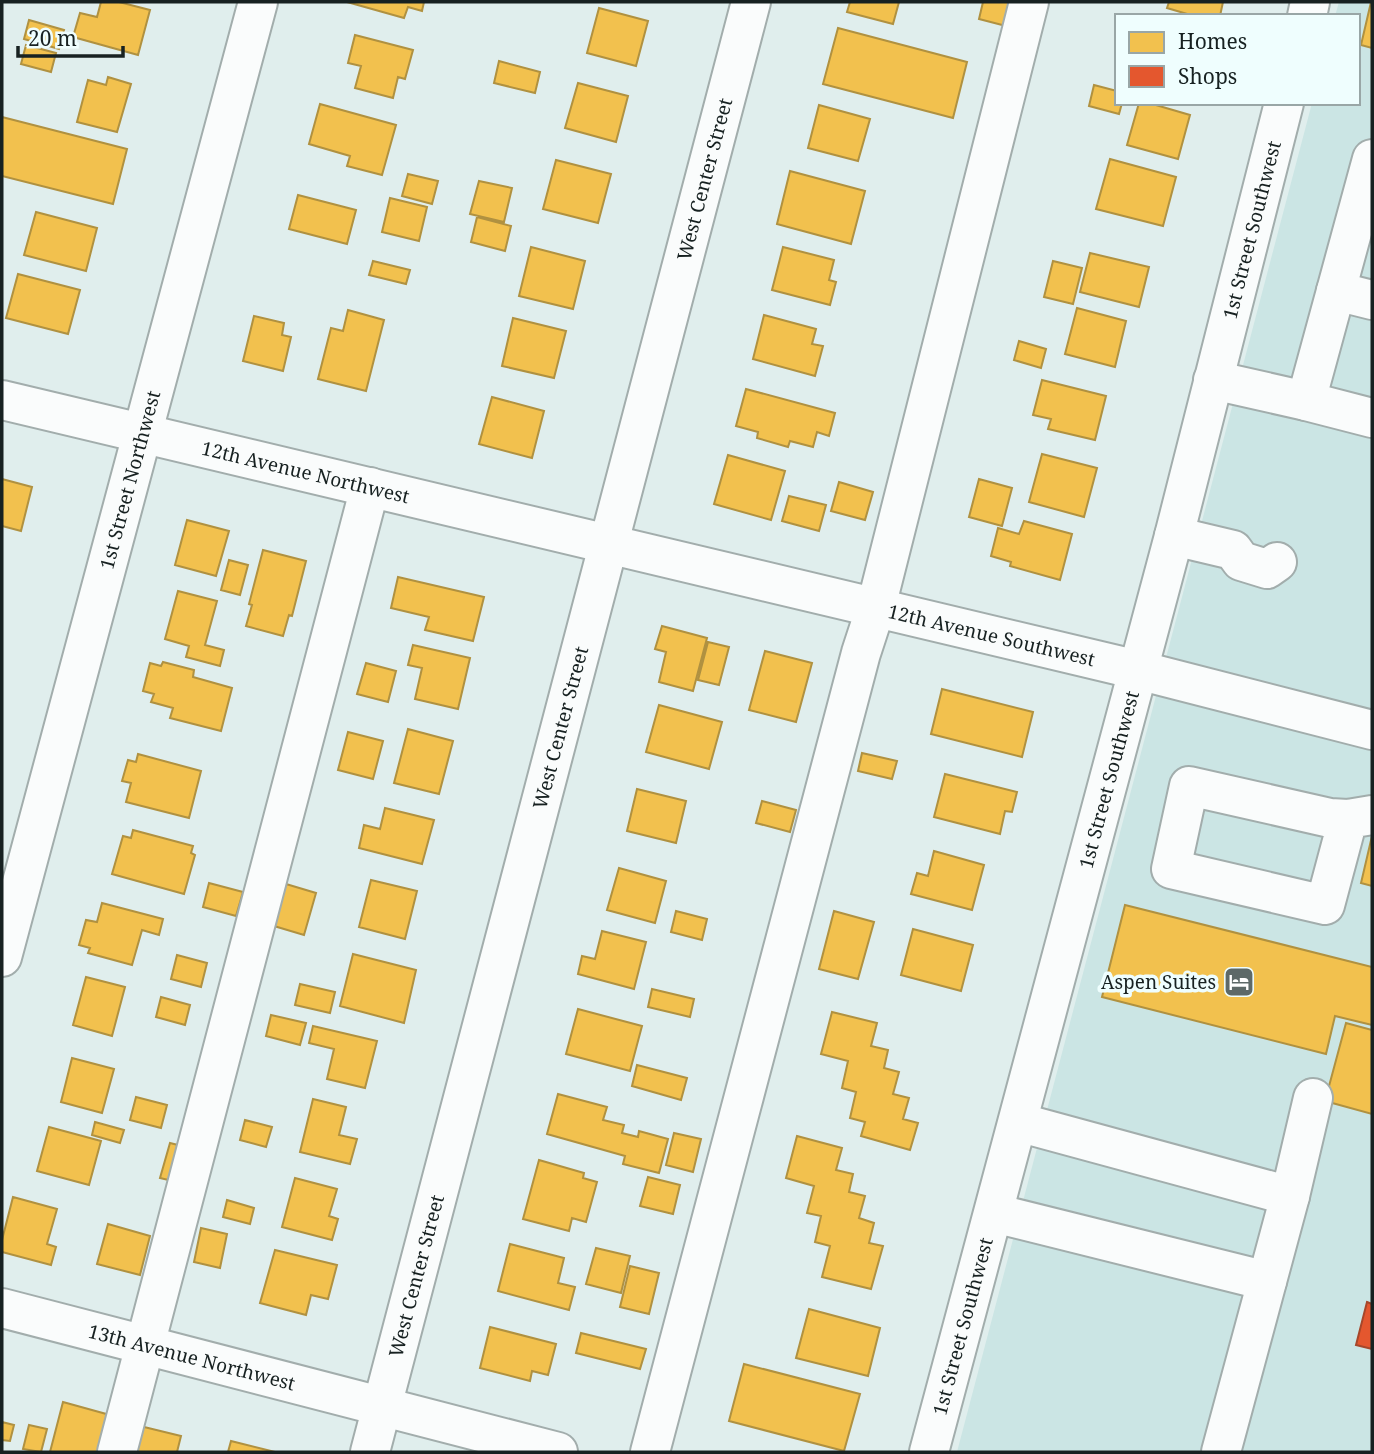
<svg xmlns="http://www.w3.org/2000/svg" width="1374" height="1454" viewBox="0 0 1374 1454" font-family="'Noto Serif',serif">
  <style>
    .built { fill: #cbe5e4 }
    .homes { fill: #f2c14e; stroke: #b09140; stroke-width: 2 }
    .shops { fill: #e4572e; stroke: #a6472a; stroke-width: 2 }
    .lines { fill: none; stroke-linecap: round; stroke-linejoin: round }
    .minor-casing { stroke: #a2adac; stroke-width: 42 }
    .minor { stroke: #fafcfc; stroke-width: 38 }
    .labels { text-anchor: middle; dominant-baseline: central; stroke-width: 7; stroke-linejoin: round; paint-order: stroke }
    .street-label { font-size: 19px; fill: #172121; stroke: #effefe }
    .poi-label { font-size: 19px; fill: #172121; stroke: #effefe; text-anchor: end }
  </style>
  <rect width="100%" height="100%" fill="#e0eeed"/>
  <path class="built" d="M 1339,2 L 1372,2 L 1372,1452 L 957,1452 L 1312,103 L 1358,103 L 1358,16 L 1335,16 Z"/>
  <path class="homes" d="M 101,2 L 119,2 L 150,10 L 138,55 L 73,37 L 80,13 L 97,17 Z
    M 347,2 L 424,2 L 422,11 L 408,7 L 404,18 Z
    M 850,2 L 899,2 L 893,24 L 847,12 Z
    M 983,2 L 1012,2 L 1006,26 L 979,19 Z
    M 1169,2 L 1223,2 L 1220,16 L 1194,16 L 1167,8 Z
    M 1371,2 L 1372,2 L 1372,48 L 1361,45 Z
    M 599,8 L 648,21 L 636,66 L 587,53 Z
    M 29,20 L 64,30 L 59,49 L 24,39 Z
    M 838,28 L 967,62 L 953,118 L 823,84 Z
    M 355,35 L 413,50 L 405,79 L 398,77 L 393,98 L 355,88 L 361,66 L 348,63 Z
    M 26,45 L 56,53 L 51,72 L 21,64 Z
    M 499,61 L 540,72 L 535,93 L 494,83 Z
    M 108,77 L 131,84 L 117,132 L 77,122 L 88,80 L 106,85 Z
    M 578,83 L 628,96 L 616,142 L 565,128 Z
    M 1094,85 L 1117,91 L 1117,103 L 1122,103 L 1119,114 L 1089,106 Z
    M 1139,103 L 1149,103 L 1190,115 L 1178,159 L 1127,145 Z
    M 320,104 L 396,125 L 382,175 L 347,166 L 350,156 L 309,144 Z
    M 819,105 L 870,119 L 858,161 L 808,148 Z
    M 2,117 L 127,149 L 113,204 L 2,176 Z
    M 1110,159 L 1176,177 L 1163,226 L 1096,209 Z
    M 556,160 L 611,174 L 598,223 L 543,209 Z
    M 790,171 L 865,191 L 851,244 L 777,224 Z
    M 408,174 L 438,181 L 432,204 L 402,196 Z
    M 479,181 L 512,188 L 504,222 L 470,214 Z
    M 298,195 L 356,210 L 347,244 L 289,229 Z
    M 390,198 L 427,207 L 419,241 L 382,232 Z
    M 36,212 L 97,228 L 86,271 L 24,255 Z
    M 477,217 L 511,226 L 505,251 L 471,242 Z
    M 531,247 L 585,261 L 573,309 L 519,296 Z
    M 783,247 L 834,260 L 829,280 L 836,282 L 830,305 L 772,290 Z
    M 1090,253 L 1149,267 L 1139,307 L 1080,292 Z
    M 373,261 L 410,270 L 406,284 L 369,275 Z
    M 1053,261 L 1082,268 L 1073,304 L 1044,297 Z
    M 18,274 L 80,290 L 68,334 L 6,318 Z
    M 1077,308 L 1126,321 L 1115,367 L 1065,354 Z
    M 348,310 L 384,320 L 366,391 L 318,379 L 331,328 L 343,331 Z
    M 764,315 L 816,329 L 812,344 L 823,346 L 815,376 L 753,359 Z
    M 254,316 L 284,323 L 282,335 L 291,337 L 283,371 L 243,361 Z
    M 513,318 L 566,331 L 554,378 L 502,366 Z
    M 1019,341 L 1046,349 L 1041,368 L 1014,360 Z
    M 1042,380 L 1106,396 L 1095,440 L 1048,429 L 1051,419 L 1033,415 Z
    M 746,389 L 835,413 L 829,436 L 817,432 L 813,447 L 790,441 L 788,447 L 757,438 L 758,432 L 736,426 Z
    M 492,397 L 544,411 L 532,458 L 479,444 Z
    M 1042,454 L 1097,468 L 1084,517 L 1029,502 Z
    M 728,455 L 785,471 L 771,520 L 714,504 Z
    M 2,479 L 32,487 L 21,531 L 2,526 Z
    M 979,479 L 1012,488 L 1002,526 L 969,517 Z
    M 839,482 L 873,492 L 865,520 L 831,511 Z
    M 789,496 L 826,505 L 819,531 L 782,521 Z
    M 187,520 L 229,531 L 216,576 L 175,565 Z
    M 1024,521 L 1072,534 L 1060,580 L 1010,566 L 1011,562 L 991,556 L 998,528 L 1019,534 Z
    M 263,550 L 306,561 L 292,616 L 289,615 L 283,636 L 246,626 L 252,605 L 249,604 Z
    M 229,560 L 248,565 L 240,595 L 221,590 Z
    M 398,577 L 484,597 L 473,641 L 425,630 L 429,617 L 391,608 Z
    M 178,591 L 217,601 L 205,645 L 224,650 L 220,666 L 186,657 L 189,646 L 165,639 Z
    M 662,626 L 707,638 L 693,691 L 659,682 L 666,652 L 655,649 Z
    M 708,642 L 729,647 L 719,685 L 698,680 Z
    M 413,645 L 470,658 L 458,709 L 415,699 L 422,668 L 408,665 Z
    M 765,651 L 812,663 L 796,722 L 749,710 Z
    M 163,662 L 194,670 L 193,677 L 232,688 L 221,731 L 170,718 L 173,708 L 151,702 L 154,694 L 143,691 L 150,663 L 161,666 Z
    M 366,663 L 396,671 L 388,702 L 357,694 Z
    M 942,689 L 1033,712 L 1022,757 L 931,734 Z
    M 659,705 L 722,722 L 709,769 L 646,752 Z
    M 408,729 L 453,741 L 439,794 L 394,783 Z
    M 348,732 L 383,741 L 373,779 L 338,770 Z
    M 862,753 L 897,761 L 892,779 L 858,771 Z
    M 138,754 L 201,771 L 189,818 L 126,802 L 131,783 L 122,781 L 128,760 L 136,762 Z
    M 945,774 L 1017,792 L 1012,812 L 1005,811 L 1000,834 L 934,817 Z
    M 637,789 L 686,801 L 676,843 L 627,831 Z
    M 762,801 L 796,810 L 790,832 L 756,823 Z
    M 385,808 L 434,820 L 422,864 L 359,848 L 364,825 L 380,829 Z
    M 133,830 L 193,846 L 191,853 L 195,855 L 184,894 L 112,874 L 123,836 L 131,838 Z
    M 1372,836 L 1372,886 L 1361,883 Z
    M 934,851 L 984,865 L 972,910 L 911,894 L 917,873 L 928,876 Z
    M 619,868 L 666,881 L 655,923 L 607,910 Z
    M 371,880 L 417,891 L 405,939 L 359,927 Z
    M 209,883 L 243,892 L 236,916 L 203,907 Z
    M 286,884 L 316,893 L 304,935 L 274,926 Z
    M 102,903 L 163,919 L 159,935 L 142,930 L 132,965 L 88,953 L 90,948 L 79,945 L 86,920 L 97,922 Z
    M 1125,905 L 1372,967 L 1372,1025 L 1335,1016 L 1326,1054 L 1102,997 Z
    M 676,911 L 707,919 L 702,940 L 671,932 Z
    M 834,911 L 874,922 L 858,979 L 819,969 Z
    M 913,929 L 973,945 L 961,991 L 901,975 Z
    M 602,931 L 646,942 L 634,989 L 578,974 L 582,956 L 595,959 Z
    M 353,954 L 416,970 L 404,1023 L 340,1006 Z
    M 177,955 L 207,963 L 201,987 L 171,979 Z
    M 86,977 L 125,987 L 112,1036 L 73,1025 Z
    M 300,984 L 335,992 L 330,1013 L 295,1005 Z
    M 652,989 L 694,999 L 690,1017 L 648,1007 Z
    M 161,997 L 190,1005 L 185,1025 L 156,1017 Z
    M 578,1009 L 642,1026 L 630,1071 L 566,1054 Z
    M 832,1012 L 877,1023 L 871,1046 L 888,1050 L 884,1068 L 899,1072 L 893,1094 L 909,1098 L 903,1119 L 918,1123 L 910,1150 L 861,1136 L 865,1122 L 850,1118 L 856,1092 L 842,1088 L 848,1061 L 821,1054 Z
    M 271,1015 L 306,1023 L 300,1045 L 266,1036 Z
    M 1346,1023 L 1372,1030 L 1372,1114 L 1325,1101 Z
    M 313,1026 L 377,1041 L 365,1088 L 327,1079 L 334,1049 L 309,1043 Z
    M 72,1058 L 114,1069 L 102,1113 L 61,1102 Z
    M 637,1065 L 687,1078 L 681,1100 L 632,1086 Z
    M 558,1094 L 607,1107 L 603,1120 L 624,1125 L 622,1133 L 638,1137 L 639,1131 L 668,1139 L 659,1173 L 623,1164 L 625,1156 L 547,1134 Z
    M 136,1097 L 167,1105 L 161,1128 L 130,1120 Z
    M 313,1099 L 346,1107 L 339,1135 L 357,1139 L 350,1164 L 300,1152 Z
    M 245,1120 L 272,1127 L 266,1147 L 240,1140 Z
    M 95,1122 L 124,1130 L 120,1143 L 92,1135 Z
    M 49,1127 L 101,1141 L 89,1185 L 37,1171 Z
    M 674,1133 L 701,1139 L 693,1172 L 666,1165 Z
    M 797,1136 L 842,1148 L 836,1170 L 853,1174 L 849,1192 L 865,1196 L 859,1218 L 874,1223 L 869,1243 L 883,1246 L 871,1289 L 822,1277 L 830,1246 L 815,1242 L 821,1216 L 807,1213 L 814,1186 L 786,1178 Z
    M 170,1143 L 186,1147 L 177,1182 L 160,1178 Z
    M 539,1160 L 584,1173 L 583,1178 L 597,1182 L 586,1222 L 572,1218 L 569,1231 L 523,1219 Z
    M 648,1177 L 680,1185 L 673,1214 L 640,1206 Z
    M 295,1178 L 337,1189 L 329,1216 L 338,1219 L 332,1240 L 282,1227 Z
    M 13,1197 L 57,1209 L 47,1244 L 56,1247 L 51,1265 L 2,1252 L 2,1240 Z
    M 227,1200 L 254,1208 L 250,1224 L 223,1217 Z
    M 108,1224 L 150,1236 L 140,1275 L 97,1264 Z
    M 201,1228 L 227,1234 L 220,1268 L 194,1262 Z
    M 510,1244 L 564,1258 L 558,1283 L 575,1287 L 569,1310 L 498,1291 Z
    M 596,1248 L 630,1256 L 621,1293 L 586,1284 Z
    M 275,1250 L 337,1265 L 328,1299 L 311,1295 L 306,1315 L 260,1303 Z
    M 630,1266 L 659,1273 L 649,1314 L 620,1307 Z
    M 809,1309 L 880,1328 L 868,1376 L 796,1358 Z
    M 490,1327 L 556,1344 L 548,1375 L 532,1371 L 530,1381 L 480,1368 Z
    M 581,1333 L 646,1349 L 640,1369 L 576,1353 Z
    M 744,1364 L 860,1394 L 844,1451 L 729,1421 Z
    M 63,1402 L 110,1415 L 101,1452 L 50,1452 Z
    M 2,1422 L 14,1425 L 10,1441 L 2,1440 Z
    M 29,1425 L 47,1429 L 41,1452 L 23,1449 Z
    M 140,1426 L 181,1436 L 177,1452 L 133,1452 Z
    M 231,1441 L 275,1452 L 228,1452 Z"/>
  <path class="shops" d="M 1367,1302 L 1372,1304 L 1372,1349 L 1356,1345 Z"/>
  <g class="lines">
    <g class="minor-casing">
      <g id="minor">
        <path d="M 1307,16 L 1310,2"/>
        <path d="M 1372,159 L 1306,401 L 1372,418"/>
        <path d="M 1336,291 L 1372,300"/>
        <path d="M 1213,380 L 1306,401"/>
        <path id="s1" d="M 2,400 L 1138,670 L 1372,730"/>
        <path d="M 1174,536 L 1233,550 L 1241,561 L 1267,569 L 1277,562"/>
        <path d="M 1348,819 L 1325,905 L 1171,869 L 1189,786 L 1330,818 L 1348,819 L 1372,815"/>
        <path id="s2" d="M 2,957 L 258,2"/>
        <path d="M 1018,1122 L 1290,1196"/>
        <path d="M 994,1213 L 1267,1281"/>
        <path id="s3" d="M 2,1308 L 558,1452"/>
        <path d="M 117,1452 L 370,487"/>
        <path id="s4" d="M 370,1452 L 751,2"/>
        <path d="M 650,1452 L 861,653 L 876,607 L 1029,2"/>
        <path id="s5" d="M 929,1452 L 1174,536 L 1284,103"/>
        <path d="M 1221,1452 L 1290,1196 L 1313,1098"/>
      </g>
    </g>
    <use href="#minor" class="minor"/>
  </g>
  <defs>
    <g id="hotel-square" transform="scale(1.575)"><rect x="-9" y="-9" width="18" height="18" rx="4" fill="#5d6968" stroke="#effefe"/><path d="M-6-4.5h1.5V1H6V5H4.5V3h-9V5H-6ZM-4 0a1.8 1.8 0 1 1 3.6 0ZM.5 0V-2.5h3Q6-2.5 6 0Z" fill="#fff"/></g>
  </defs>
  <g fill-rule="evenodd">
    <use href="#hotel-square" x="1239" y="982"/>
  </g>
  <g class="labels">
    <g class="street-label">
      <text stroke="none"><textPath href="#s4" startOffset="1316">West Center Street</textPath></text>
      <text stroke="none"><textPath href="#s5" startOffset="1264">1st Street Southwest</textPath></text>
      <text stroke="none"><textPath href="#s1" startOffset="312">12th Avenue Northwest</textPath></text>
      <text stroke="none"><textPath href="#s2" startOffset="494">1st Street Northwest</textPath></text>
      <text stroke="none"><textPath href="#s1" startOffset="1017">12th Avenue Southwest</textPath></text>
      <text stroke="none"><textPath href="#s4" startOffset="749">West Center Street</textPath></text>
      <text stroke="none"><textPath href="#s5" startOffset="696">1st Street Southwest</textPath></text>
      <text stroke="none"><textPath href="#s4" startOffset="182">West Center Street</textPath></text>
      <text stroke="none"><textPath href="#s5" startOffset="130">1st Street Southwest</textPath></text>
      <text stroke="none"><textPath href="#s3" startOffset="196">13th Avenue Northwest</textPath></text>
    </g>
    <g class="poi-label">
      <text x="1216" y="982">Aspen Suites</text>
    </g>
  </g>
  <rect width="1374" height="1454" fill="none" stroke="#172121" stroke-width="7"/>
  <rect x="1115" y="14" width="245" height="91" fill="#effefe" stroke="#99a6a6" stroke-width="2"/>
  <rect x="1129" y="32" width="35" height="21" fill="#f2c14e" stroke="#99a6a6" stroke-width="2"/>
  <text x="1178" y="49" font-size="21" fill="#172121">Homes</text>
  <rect x="1129" y="66" width="35" height="21" fill="#e4572e" stroke="#99a6a6" stroke-width="2"/>
  <text x="1178" y="84" font-size="21" fill="#172121">Shops</text>
  <path d="M18 46v10h105v-10" fill="none" stroke="#172121" stroke-width="3.5"/>
  <text x="28" y="46" font-size="21" fill="#172121" stroke="#effefe" stroke-width="5" paint-order="stroke">20 m</text>
</svg>
